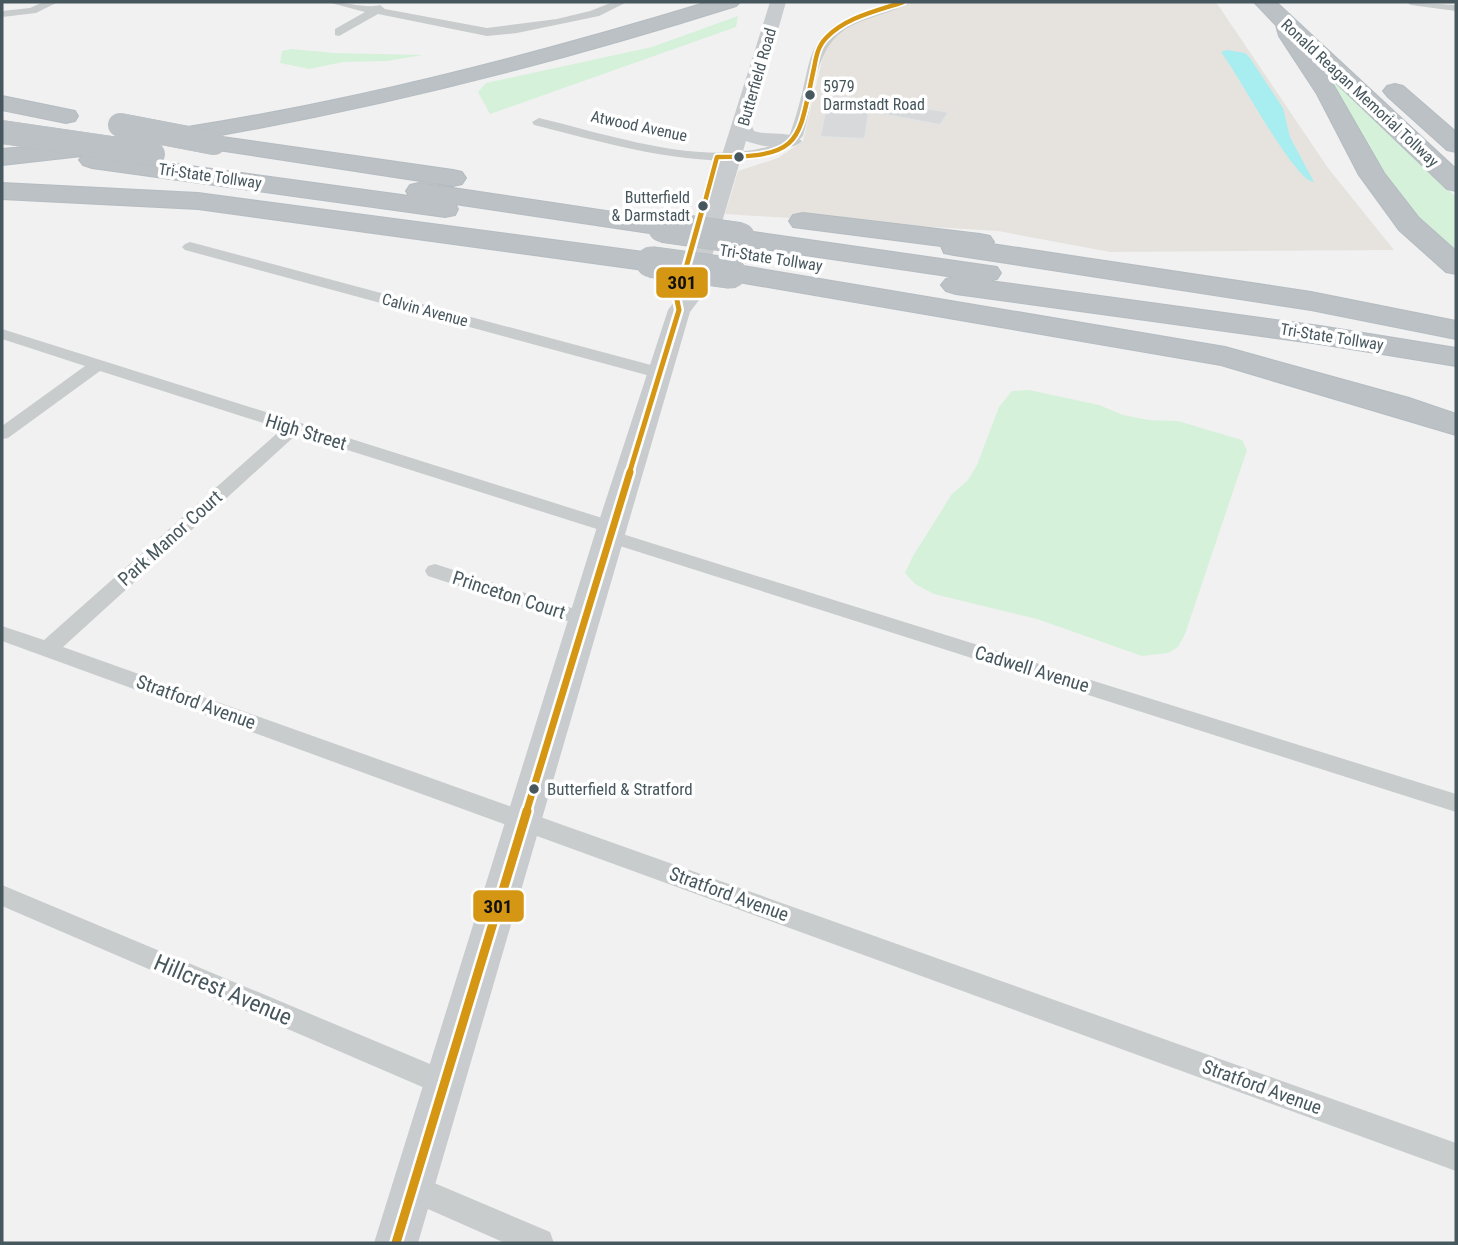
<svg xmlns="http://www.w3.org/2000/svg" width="1458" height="1245" viewBox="0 0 1458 1245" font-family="'Roboto Condensed',sans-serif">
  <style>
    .commercial { fill: #e6e3df }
    .green { fill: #d5f1da }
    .water { fill: #a8edf0 }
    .building { fill: #d7d9da; stroke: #e3e3e4; stroke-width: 2 }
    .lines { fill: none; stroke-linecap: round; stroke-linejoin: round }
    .highway-casing { stroke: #b5bcc1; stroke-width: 2 }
    .street { fill: #c8cccd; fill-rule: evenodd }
    .secondary { fill: #c8ccce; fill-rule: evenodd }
    .highway { fill: #bbc1c5; fill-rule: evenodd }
    .highway-bridge-far1-casing { stroke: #b5bcc1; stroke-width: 24; stroke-linecap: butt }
    .highway-bridge-casing { stroke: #b5bcc1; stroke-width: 32; stroke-linecap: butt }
    .highway-bridge-far1 { stroke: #bbc1c5; stroke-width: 24 }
    .highway-bridge { stroke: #bbc1c5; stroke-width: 31 }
    .bus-1-far3-casing { stroke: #fff; stroke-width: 8 }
    .bus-1-far2-casing { stroke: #fff; stroke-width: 10 }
    .bus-1-far1-casing { stroke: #fff; stroke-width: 12 }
    .bus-1-casing { stroke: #fff; stroke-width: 14 }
    .bus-1-far3 { stroke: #d49613; stroke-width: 4.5 }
    .bus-1-far2 { stroke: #d49613; stroke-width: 5 }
    .bus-1-far1 { stroke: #d49613; stroke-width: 7 }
    .bus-1 { stroke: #d49613; stroke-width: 9 }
    .bus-dot { fill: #47575e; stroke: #fff; stroke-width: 2.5 }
    .labels { text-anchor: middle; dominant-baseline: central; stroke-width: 7; stroke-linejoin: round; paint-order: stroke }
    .far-street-label { font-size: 16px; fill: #47575e; stroke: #fff }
    .far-bus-label { font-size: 16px; fill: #47575e; stroke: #fff; text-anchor: start }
    .bus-label { font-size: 17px; fill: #47575e; stroke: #fff; text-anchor: start }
    .street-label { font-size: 19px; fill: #47575e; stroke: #fff }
    .near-street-label { font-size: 23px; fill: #47575e; stroke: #fff }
    .line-badge { stroke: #fff; stroke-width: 2.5 }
    .pale-badge-label { font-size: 19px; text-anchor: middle; font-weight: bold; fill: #111 }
  </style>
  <rect width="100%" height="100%" fill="#f1f1f1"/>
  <path class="commercial" d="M 911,2 L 1216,2 L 1328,168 L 1394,250 L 1110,252 L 998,231 L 725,214 L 738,171 L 778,158 L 803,141 L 826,43 L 852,24 Z"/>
  <path class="green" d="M 738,16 L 736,27 L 490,114 L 478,92 L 486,83 L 652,47 Z
    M 291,49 L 334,53 L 423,55 L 387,61 L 343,62 L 309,69 L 280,63 L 282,51 Z
    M 1328,81 L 1335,81 L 1456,197 L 1456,256 C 1431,235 1402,209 1385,181 C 1365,148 1350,113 1328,81 Z
    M 1029,390 L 1099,405 L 1123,415 L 1149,420 L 1178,421 L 1242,440 L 1247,450 L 1185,634 L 1178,647 L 1168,653 L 1142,656 L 1037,619 L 934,594 L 915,584 L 905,573 L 913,556 L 952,494 L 968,480 L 977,465 L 999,407 L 1012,391 Z"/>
  <path class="water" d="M 1227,50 L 1245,53 L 1250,58 L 1283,108 L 1290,137 L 1314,182 C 1294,181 1237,72 1221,52 Z"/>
  <path class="building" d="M 828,97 L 871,99 L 949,112 L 940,125 L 869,112 L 865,139 L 820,137 Z"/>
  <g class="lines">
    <g class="highway-casing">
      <path id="highway" d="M 708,2 L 740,2 L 736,6 C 565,60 392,105 215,136 L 453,170 L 462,172 L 466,178 L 462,184 L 453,186 L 205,148 L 201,143 L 205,138 L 212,136 L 102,154 L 409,196 L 406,191 L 410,185 L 419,183 L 673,221 L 677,227 L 673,233 L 663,235 L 455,204 L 458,209 L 455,215 L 445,217 L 92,168 L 83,165 L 79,160 L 82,156 L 2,165 L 2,149 C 239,131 481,71 708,2 Z
        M 1254,2 L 1276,2 L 1456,169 L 1456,191 L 1447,189 L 1327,74 L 1384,173 L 1419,218 L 1456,251 L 1456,274 L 1446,272 L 1399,230 L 1359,175 L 1317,94 L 1279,36 L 1276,25 Z
        M 1395,84 L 1403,86 L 1456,132 L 1456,152 L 1447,150 L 1387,96 L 1383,91 L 1387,86 Z
        M 2,96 L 75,111 L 78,116 L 75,121 L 66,123 L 2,110 Z
        M 2,183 L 198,193 L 651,253 L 661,256 L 665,262 L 661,268 L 651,271 L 198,209 L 2,199 Z
        M 803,213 L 980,234 L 990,236 L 994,242 L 992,244 L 1311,292 L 1456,321 L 1456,339 L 1311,310 L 954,255 L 944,253 L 941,246 L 793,227 L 789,221 L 793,215 Z
        M 740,230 L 997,267 L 1001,273 L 997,279 L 990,281 L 1320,326 L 1456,348 L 1456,366 L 1320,344 L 956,294 L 946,291 L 941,285 L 946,279 L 954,277 L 730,244 L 726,238 L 730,232 Z
        M 731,264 L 1225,347 L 1409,398 L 1456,414 L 1456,435 L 1221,365 L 721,279 L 717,273 L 721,267 Z"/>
    </g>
    <path class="street" d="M 43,2 L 58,2 L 36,13 L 2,17 L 2,11 L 30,8 Z
      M 327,2 C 342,1 368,9 380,5 L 385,9 L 487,28 L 557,19 L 590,11 L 613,2 L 627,2 L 599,16 L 517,33 L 487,36 L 378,14 L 339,36 L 335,35 L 335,29 L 365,12 Z
      M 892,2 L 909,2 C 894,13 870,16 853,25 C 811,45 816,97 803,136 C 753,190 597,140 534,125 L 532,122 L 539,118 C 606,134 699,166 767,147 C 775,145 783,138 790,134 C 821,49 790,36 892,2 Z
      M 1405,2 L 1456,5 L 1456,11 L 1411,5 Z
      M 190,242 L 666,369 L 669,373 L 666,377 L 654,377 L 185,250 L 182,247 L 185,244 Z
      M 2,329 L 618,523 L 621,527 L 616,532 L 1456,794 L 1456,812 L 601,540 L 598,536 L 603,531 L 297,434 L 63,647 L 1456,1143 L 1456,1171 L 2,641 L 2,626 L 44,640 L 282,429 L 100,371 L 8,438 L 2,439 L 2,426 L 85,366 L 2,339 Z
      M 435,564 L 590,614 L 593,619 L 590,624 L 583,626 L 428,576 L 425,571 L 428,566 Z
      M 2,885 L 454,1074 L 458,1083 L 454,1092 L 444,1096 L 434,1092 L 2,906 Z
      M 413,1174 L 550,1232 L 554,1243 L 505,1243 L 403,1198 L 398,1188 L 403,1178 Z"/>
    <path class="secondary" d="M 770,2 L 786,2 L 751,124 L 754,131 C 768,136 791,130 802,141 C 792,153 759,146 746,141 L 699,300 L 690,312 L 418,1243 L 374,1243 L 597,527 L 668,310 L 677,298 Z"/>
    <use href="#highway" class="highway"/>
    <g class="highway-bridge-far1-casing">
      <path id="highway-bridge-far1" d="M 120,125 L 214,143
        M 2,132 L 153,154"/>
    </g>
    <g class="highway-bridge-casing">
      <path id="highway-bridge" d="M 663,227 L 740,238
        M 651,262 L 731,273"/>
    </g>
    <use href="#highway-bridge-far1" class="highway-bridge-far1"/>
    <use href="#highway-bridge" class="highway-bridge"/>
    <g class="bus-1-far3-casing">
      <path id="bus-1-far3" d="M 703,209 L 717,157 C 803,157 798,142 814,68 C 816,57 818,46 826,38 C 846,17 877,11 903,2"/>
    </g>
    <g class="bus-1-far2-casing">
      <path id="bus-1-far2" d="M 629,474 L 679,310 L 677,300 L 703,207"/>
    </g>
    <g class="bus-1-far1-casing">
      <path id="bus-1-far1" d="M 526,813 L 630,472"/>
    </g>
    <g class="bus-1-casing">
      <path id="bus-1" d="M 396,1243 L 527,811"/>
    </g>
    <use href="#bus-1-far3" class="bus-1-far3"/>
    <use href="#bus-1-far2" class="bus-1-far2"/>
    <use href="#bus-1-far1" class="bus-1-far1"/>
    <use href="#bus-1" class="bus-1"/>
  </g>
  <g class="bus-dot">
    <circle cx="810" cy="95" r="6"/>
    <circle cx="739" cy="157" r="6"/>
    <circle cx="703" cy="206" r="6"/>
    <circle cx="534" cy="789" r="6"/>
  </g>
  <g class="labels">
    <g class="far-street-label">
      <text transform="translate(757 77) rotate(-74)">Butterfield Road</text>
      <text transform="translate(1360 93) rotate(43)">Ronald Reagan Memorial Tollway</text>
      <text transform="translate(639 126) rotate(12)">Atwood Avenue</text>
      <text transform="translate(210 176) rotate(8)">Tri-State Tollway</text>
      <text transform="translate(771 258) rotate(9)">Tri-State Tollway</text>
      <text transform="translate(425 310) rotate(15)">Calvin Avenue</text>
      <text transform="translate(1332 337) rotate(9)">Tri-State Tollway</text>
    </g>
    <g class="far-bus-label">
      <text x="823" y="86">5979<tspan x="823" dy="18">Darmstadt Road</tspan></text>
      <text x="690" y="197" text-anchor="end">Butterfield<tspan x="690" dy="18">&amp; Darmstadt</tspan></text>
    </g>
    <g class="bus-label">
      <text x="547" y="789">Butterfield &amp; Stratford</text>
    </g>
    <g class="street-label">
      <text transform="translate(306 432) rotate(17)">High Street</text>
      <text transform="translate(170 538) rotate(-42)">Park Manor Court</text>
      <text transform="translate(509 595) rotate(18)">Princeton Court</text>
      <text transform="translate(1032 669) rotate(17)">Cadwell Avenue</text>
      <text transform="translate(196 702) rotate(20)">Stratford Avenue</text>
      <text transform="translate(729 894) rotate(20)">Stratford Avenue</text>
      <text transform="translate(1262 1087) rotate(20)">Stratford Avenue</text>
    </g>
    <g class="near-street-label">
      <text transform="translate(223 990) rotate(23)">Hillcrest Avenue</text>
    </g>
  </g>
  <g class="line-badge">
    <rect x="655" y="266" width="54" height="33" rx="7" fill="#d49613"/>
    <rect x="472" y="889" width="53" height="34" rx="7" fill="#d49613"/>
  </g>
  <g class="pale-badge-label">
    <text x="682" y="289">301</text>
    <text x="498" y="913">301</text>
  </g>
  <rect width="1458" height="1245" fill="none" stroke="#47575e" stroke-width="7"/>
</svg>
